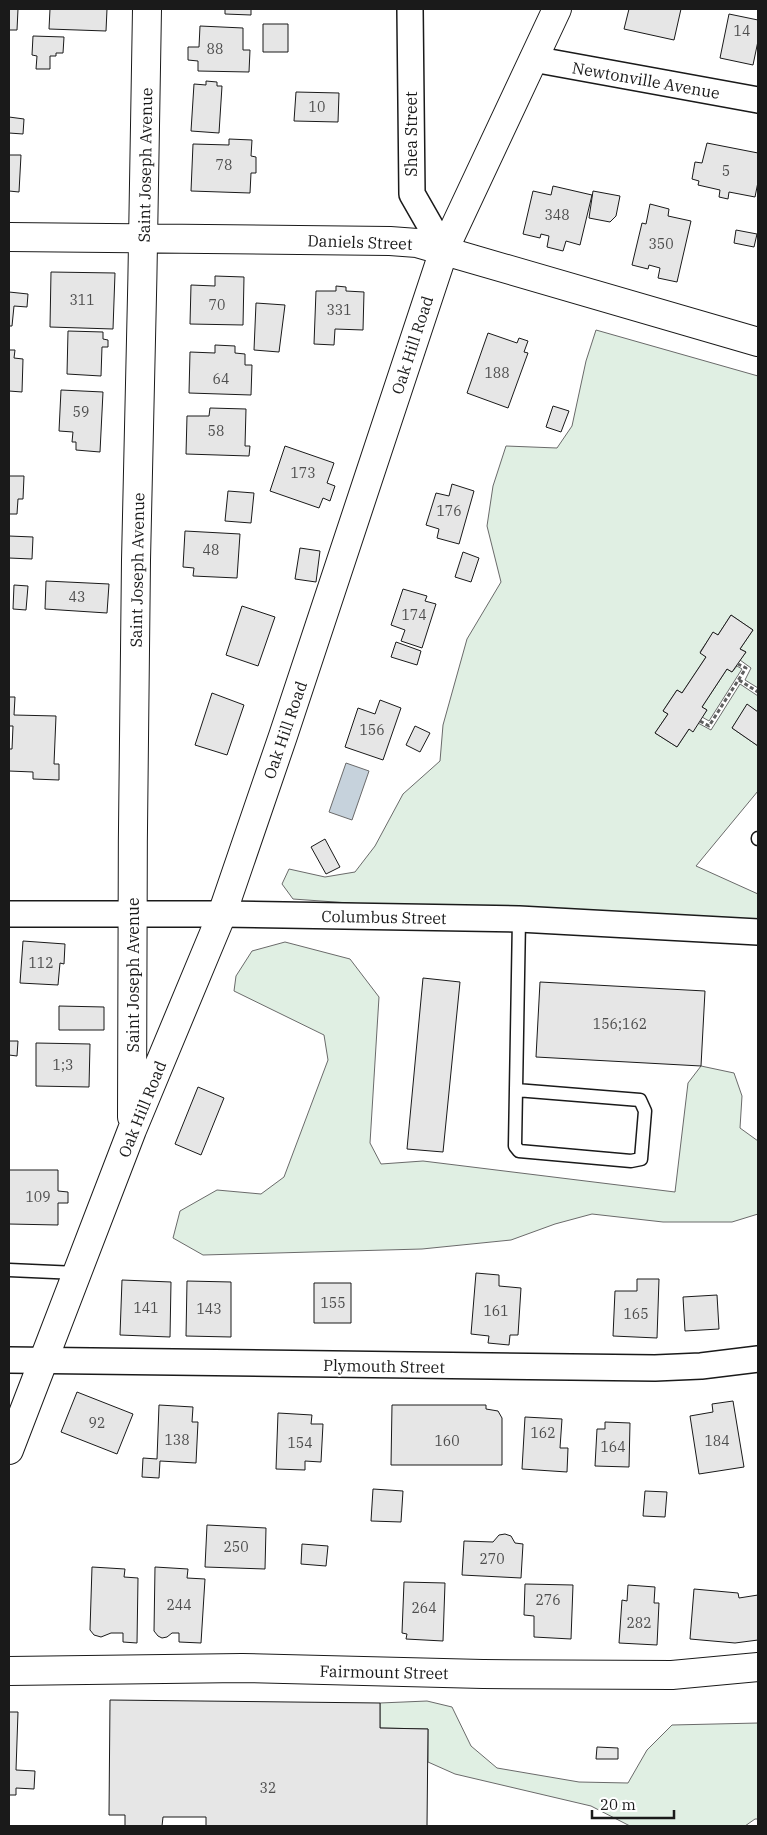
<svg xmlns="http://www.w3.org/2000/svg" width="767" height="1835" viewBox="0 0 767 1835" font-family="'IBM Plex Serif',serif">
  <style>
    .green { fill: #e0efe3; stroke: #6a6a6a }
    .water { fill: #c6d2dc; stroke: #6a6a6a }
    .building { fill: #e6e6e6; stroke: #1a1a1a }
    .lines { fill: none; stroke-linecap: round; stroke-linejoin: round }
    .service-casing { stroke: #1a1a1a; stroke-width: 15 }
    .minor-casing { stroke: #1a1a1a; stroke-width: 28 }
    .tertiary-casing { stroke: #1a1a1a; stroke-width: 30 }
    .secondary-casing { stroke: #1a1a1a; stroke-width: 30 }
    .path { stroke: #5f5f5f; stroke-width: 3; stroke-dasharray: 4 2.5; stroke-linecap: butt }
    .service { stroke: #fff; stroke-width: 12 }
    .minor { stroke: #fff; stroke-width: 25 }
    .tertiary { stroke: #fff; stroke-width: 28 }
    .secondary { stroke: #fff; stroke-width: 28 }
    .labels { text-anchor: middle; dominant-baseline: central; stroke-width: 4; stroke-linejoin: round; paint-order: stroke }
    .number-label { font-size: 14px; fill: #4d4d4d }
    .street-label { font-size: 16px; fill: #1a1a1a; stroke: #fff }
  </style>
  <rect width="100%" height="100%" fill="#fff"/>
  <path class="green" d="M 596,330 L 758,376 L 758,688 L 745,680 L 751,668 L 740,660 L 746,652 L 740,649 L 753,630 L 731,615 L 718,635 L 713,633 L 700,652 L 706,657 L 682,693 L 677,690 L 663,711 L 668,714 L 655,733 L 677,747 L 689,729 L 698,723 L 711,730 L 740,684 L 758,696 L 758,712 L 747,705 L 732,728 L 758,746 L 758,791 L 696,866 L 758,894 L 758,924 L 377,905 L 293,899 L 282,884 L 289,869 L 325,877 L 355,872 L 375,846 L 403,794 L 440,761 L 443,725 L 467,639 L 501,582 L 487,526 L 493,486 L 506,446 L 557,448 L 572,426 L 586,361 Z
    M 737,666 L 742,669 L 709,721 L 702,717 L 707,710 L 702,707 L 727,669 L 732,672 Z
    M 285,942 L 350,959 L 379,997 L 370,1143 L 381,1164 L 423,1161 L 675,1192 L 688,1083 L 701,1066 L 734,1073 L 742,1096 L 740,1128 L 758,1141 L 758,1214 L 732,1222 L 663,1222 L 592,1214 L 555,1224 L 511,1240 L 422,1249 L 203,1255 L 173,1238 L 180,1211 L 217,1190 L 261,1194 L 284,1177 L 328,1060 L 324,1035 L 234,991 L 236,976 L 252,951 Z
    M 427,1701 L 452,1707 L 471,1746 L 497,1768 L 579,1782 L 628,1783 L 647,1750 L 672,1725 L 758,1723 L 758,1819 L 755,1819 L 745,1826 L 630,1826 L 591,1806 L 455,1774 L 428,1762 L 428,1729 L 380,1728 L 380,1703 Z"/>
  <path class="water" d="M 346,763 L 369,771 L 352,820 L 329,812 Z"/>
  <path class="building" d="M 9,9 L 18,9 L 17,30 L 9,30 Z
    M 50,9 L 107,9 L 106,31 L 49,29 Z
    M 225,9 L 251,9 L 251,15 L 225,14 Z
    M 629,9 L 681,9 L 674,40 L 624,29 Z
    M 729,14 L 758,20 L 758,41 L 753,65 L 720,58 Z
    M 263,24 L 288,24 L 288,52 L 263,52 Z
    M 200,26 L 243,28 L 243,50 L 250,50 L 249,72 L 198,71 L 198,61 L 188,60 L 188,47 L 199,47 Z
    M 33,36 L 64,37 L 63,53 L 56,53 L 56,56 L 50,56 L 50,69 L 36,69 L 37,56 L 32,55 Z
    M 206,81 L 217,82 L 217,86 L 222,86 L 219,133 L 191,131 L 194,84 L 206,85 Z
    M 296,92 L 339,93 L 338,122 L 294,121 Z
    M 9,117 L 24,119 L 23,134 L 9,133 Z
    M 229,139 L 252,140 L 251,156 L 256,157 L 256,173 L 251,173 L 250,193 L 191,191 L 193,144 L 229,145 Z
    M 707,143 L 758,153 L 758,182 L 755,197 L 729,192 L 728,199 L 719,197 L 720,190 L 698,185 L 699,181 L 692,179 L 695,162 L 702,163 Z
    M 9,155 L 21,155 L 19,192 L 9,191 Z
    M 553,186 L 592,195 L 580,245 L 566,241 L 563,251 L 547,247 L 549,236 L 541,234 L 540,238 L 523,234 L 533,191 L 551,195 Z
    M 593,191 L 620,196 L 616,216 L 610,222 L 589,218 Z
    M 650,204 L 669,209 L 668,216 L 691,221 L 677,282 L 658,278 L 660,268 L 649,265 L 648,269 L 632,265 L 642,223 L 646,224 Z
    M 736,230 L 757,234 L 754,247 L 734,243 Z
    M 51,272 L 115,273 L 113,329 L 50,327 Z
    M 215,276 L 244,277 L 243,325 L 190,324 L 191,285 L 215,286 Z
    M 336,286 L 346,287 L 346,291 L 364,292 L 363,330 L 335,329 L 334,345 L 314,344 L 316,291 L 336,291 Z
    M 9,292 L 28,294 L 27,307 L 14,306 L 12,326 L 9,326 Z
    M 256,303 L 285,305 L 279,352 L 254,350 Z
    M 68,331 L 103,332 L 103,339 L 108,340 L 108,347 L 102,347 L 101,376 L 67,374 Z
    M 488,333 L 517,343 L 519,338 L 528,341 L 524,352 L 528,353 L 508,408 L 467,393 Z
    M 215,345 L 235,346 L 235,353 L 245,354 L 245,365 L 252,365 L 251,395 L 189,393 L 190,352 L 215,353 Z
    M 9,350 L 15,350 L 14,358 L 23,359 L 22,392 L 9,391 Z
    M 61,390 L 103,392 L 100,452 L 76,450 L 76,442 L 72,442 L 73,432 L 59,431 Z
    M 553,406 L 569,411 L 561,432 L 546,427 Z
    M 210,408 L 246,409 L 245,446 L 250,446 L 249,456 L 186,454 L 187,416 L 209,416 Z
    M 285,446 L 334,463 L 327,483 L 335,486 L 330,501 L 323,498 L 319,508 L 270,491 Z
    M 9,476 L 24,476 L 23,499 L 18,499 L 17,514 L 9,514 Z
    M 452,484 L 474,491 L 459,544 L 437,538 L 439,529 L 426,525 L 436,493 L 449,496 Z
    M 228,491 L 254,493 L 251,523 L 225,521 Z
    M 185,531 L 240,534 L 237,578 L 193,576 L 194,568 L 183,567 Z
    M 9,536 L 33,537 L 32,559 L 9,558 Z
    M 300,548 L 320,551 L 316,582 L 295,579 Z
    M 463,552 L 479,558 L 471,582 L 455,577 Z
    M 46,581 L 109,584 L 107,613 L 45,609 Z
    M 14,585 L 28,586 L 26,610 L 13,609 Z
    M 403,589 L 427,596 L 425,601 L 436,604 L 422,648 L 401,641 L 405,630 L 391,625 Z
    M 242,606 L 275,617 L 258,666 L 226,655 Z
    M 731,615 L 753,630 L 740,649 L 746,652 L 732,672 L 727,669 L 702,707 L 707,710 L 693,732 L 689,729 L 677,747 L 655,733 L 668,714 L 663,711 L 677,690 L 682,693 L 706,657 L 700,653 L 713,632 L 718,635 Z
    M 396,642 L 421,651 L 417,665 L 391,657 Z
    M 212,693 L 244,705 L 227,755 L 195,745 Z
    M 9,697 L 15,697 L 14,715 L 56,716 L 54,764 L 59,764 L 59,780 L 33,779 L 33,772 L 9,771 L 9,749 L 12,749 L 13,726 L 9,726 Z
    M 380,700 L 401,708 L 383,760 L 345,747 L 358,708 L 375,714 Z
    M 747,704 L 758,712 L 758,746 L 732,728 Z
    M 415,726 L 430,733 L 420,752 L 406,745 Z
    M 325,839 L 340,867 L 326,874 L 311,847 Z
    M 23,941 L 65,944 L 64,964 L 60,963 L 58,985 L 20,983 Z
    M 423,978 L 460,982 L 443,1152 L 407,1149 Z
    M 540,982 L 705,991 L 701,1066 L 536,1057 Z
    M 59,1006 L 104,1007 L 104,1030 L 59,1030 Z
    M 9,1041 L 18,1041 L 17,1056 L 9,1055 Z
    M 36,1043 L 90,1044 L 89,1087 L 36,1086 Z
    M 198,1087 L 224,1098 L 201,1155 L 175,1144 Z
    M 9,1170 L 58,1170 L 58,1191 L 68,1192 L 68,1203 L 58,1203 L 58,1225 L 9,1224 Z
    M 476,1273 L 499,1275 L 499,1286 L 521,1288 L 518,1335 L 510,1335 L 509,1345 L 488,1343 L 489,1336 L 471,1334 Z
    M 637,1279 L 659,1279 L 657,1338 L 613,1336 L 615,1291 L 637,1291 Z
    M 122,1280 L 171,1282 L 170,1337 L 120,1335 Z
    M 187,1281 L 231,1282 L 231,1337 L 186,1336 Z
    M 314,1283 L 351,1283 L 351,1323 L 314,1323 Z
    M 717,1295 L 719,1329 L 685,1331 L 683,1297 Z
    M 77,1392 L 133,1414 L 117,1454 L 61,1432 Z
    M 733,1401 L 744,1467 L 699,1474 L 690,1416 L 713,1412 L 712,1404 Z
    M 159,1405 L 193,1407 L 192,1422 L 198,1422 L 196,1463 L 160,1461 L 159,1478 L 142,1477 L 143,1458 L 157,1459 Z
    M 392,1405 L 486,1405 L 486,1409 L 498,1411 L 502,1418 L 502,1465 L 391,1465 Z
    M 278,1413 L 312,1415 L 311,1424 L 323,1424 L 321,1462 L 305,1461 L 305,1470 L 276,1469 Z
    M 525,1417 L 562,1419 L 560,1448 L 568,1448 L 567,1472 L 522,1469 Z
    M 605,1422 L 630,1423 L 629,1467 L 595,1466 L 597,1429 L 605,1429 Z
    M 373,1489 L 403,1491 L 401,1522 L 371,1521 Z
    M 645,1491 L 667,1492 L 665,1517 L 643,1516 Z
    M 207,1525 L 266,1528 L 265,1569 L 205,1567 Z
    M 505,1534 L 511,1536 L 515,1543 L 523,1544 L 521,1578 L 462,1575 L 464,1541 L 493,1542 L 499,1535 Z
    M 302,1544 L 328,1546 L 326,1566 L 301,1564 Z
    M 92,1567 L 125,1569 L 124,1577 L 138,1578 L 137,1643 L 123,1642 L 123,1633 L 111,1633 L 101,1637 L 94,1635 L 90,1630 Z
    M 155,1567 L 188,1569 L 187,1578 L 205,1579 L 201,1643 L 179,1642 L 179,1633 L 172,1633 L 167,1637 L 162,1638 L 158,1636 L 154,1631 Z
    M 404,1582 L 445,1583 L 443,1641 L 406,1639 L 407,1634 L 402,1633 Z
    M 525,1584 L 573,1585 L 571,1639 L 534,1637 L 534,1616 L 524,1615 Z
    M 628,1585 L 655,1587 L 654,1603 L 659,1603 L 657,1645 L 619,1643 L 622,1600 L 627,1601 Z
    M 694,1589 L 738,1593 L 739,1598 L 758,1595 L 758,1640 L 735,1643 L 690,1639 Z
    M 110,1700 L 380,1703 L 380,1728 L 428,1729 L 427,1826 L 206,1826 L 206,1817 L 163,1817 L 162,1826 L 125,1826 L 125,1815 L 109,1815 Z
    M 9,1712 L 18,1712 L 16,1770 L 35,1771 L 34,1789 L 16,1788 L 16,1795 L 9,1795 Z
    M 597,1747 L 618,1748 L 618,1759 L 596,1759 Z"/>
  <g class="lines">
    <g class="service-casing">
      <path id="service" d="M 758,838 L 758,839
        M 516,1090 L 640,1100 L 645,1111 L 641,1159 L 631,1161 L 519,1151 L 515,1146 L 519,919
        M 9,1270 L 77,1273"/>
    </g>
    <g class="minor-casing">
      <path id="minor" d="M 410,9 L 412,194 L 444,250
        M 533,59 L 758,100
        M 9,914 L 222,914 L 519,919 L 758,932
        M 9,1360 L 655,1368 L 701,1366 L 758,1359"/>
    </g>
    <g class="tertiary-casing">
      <path id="tertiary" d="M 9,237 L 390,241 L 417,243 L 758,342
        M 132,1117 C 132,931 133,746 136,560 C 140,376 145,193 147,9
        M 9,1450 L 132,1130 L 222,914 L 283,736 L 444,250 L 557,9"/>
    </g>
    <g class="secondary-casing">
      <path id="secondary" d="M 9,1671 L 242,1668 L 483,1674 L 672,1675 L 758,1667"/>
    </g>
    <path class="path" d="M 739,680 L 758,692
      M 700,721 L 709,726 L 746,668 L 738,664"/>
    <use href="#service" class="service"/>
    <use href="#minor" class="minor"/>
    <use href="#tertiary" class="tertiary"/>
    <use href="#secondary" class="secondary"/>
  </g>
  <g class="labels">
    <g class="number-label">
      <text x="742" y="31">14</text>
      <text x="215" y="49">88</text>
      <text x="317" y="107">10</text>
      <text x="224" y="165">78</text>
      <text x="726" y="171">5</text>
      <text x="557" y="215">348</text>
      <text x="661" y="244">350</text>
      <text x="82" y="300">311</text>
      <text x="217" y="305">70</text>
      <text x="339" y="310">331</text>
      <text x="497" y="373">188</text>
      <text x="221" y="379">64</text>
      <text x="81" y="412">59</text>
      <text x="216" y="431">58</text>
      <text x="303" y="473">173</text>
      <text x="449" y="511">176</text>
      <text x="211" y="550">48</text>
      <text x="77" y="597">43</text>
      <text x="414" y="615">174</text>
      <text x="372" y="730">156</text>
      <text x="41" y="963">112</text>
      <text x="620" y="1024">156;162</text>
      <text x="63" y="1065">1;3</text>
      <text x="38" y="1197">109</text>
      <text x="333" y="1303">155</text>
      <text x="146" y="1308">141</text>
      <text x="209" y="1309">143</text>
      <text x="496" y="1311">161</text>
      <text x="636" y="1314">165</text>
      <text x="97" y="1423">92</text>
      <text x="543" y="1433">162</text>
      <text x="177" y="1440">138</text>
      <text x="447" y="1441">160</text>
      <text x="717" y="1441">184</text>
      <text x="300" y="1443">154</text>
      <text x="613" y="1447">164</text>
      <text x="236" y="1547">250</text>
      <text x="492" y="1559">270</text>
      <text x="548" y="1600">276</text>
      <text x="179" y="1605">244</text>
      <text x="424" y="1608">264</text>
      <text x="639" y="1623">282</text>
      <text x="268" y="1788">32</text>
    </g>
    <g class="street-label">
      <text transform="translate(646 80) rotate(10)">Newtonville Avenue</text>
      <text transform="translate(411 134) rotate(-90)">Shea Street</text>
      <text transform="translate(145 165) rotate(-89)">Saint Joseph Avenue</text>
      <text transform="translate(360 242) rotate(2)">Daniels Street</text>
      <text transform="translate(412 345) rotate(-72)">Oak Hill Road</text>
      <text transform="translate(137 570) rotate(-89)">Saint Joseph Avenue</text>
      <text transform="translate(285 730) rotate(-71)">Oak Hill Road</text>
      <text transform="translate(384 917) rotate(1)">Columbus Street</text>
      <text transform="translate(133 975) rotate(-90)">Saint Joseph Avenue</text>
      <text transform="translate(142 1109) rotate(-68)">Oak Hill Road</text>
      <text transform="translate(384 1366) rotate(1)">Plymouth Street</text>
      <text transform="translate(384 1672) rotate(1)">Fairmount Street</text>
    </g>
  </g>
  <rect width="767" height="1835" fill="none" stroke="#1a1a1a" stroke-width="20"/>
  <path d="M592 1810v8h82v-8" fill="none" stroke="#1a1a1a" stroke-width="2.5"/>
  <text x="600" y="1810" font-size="15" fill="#1a1a1a" stroke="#ffffff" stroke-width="4" paint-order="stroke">20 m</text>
</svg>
